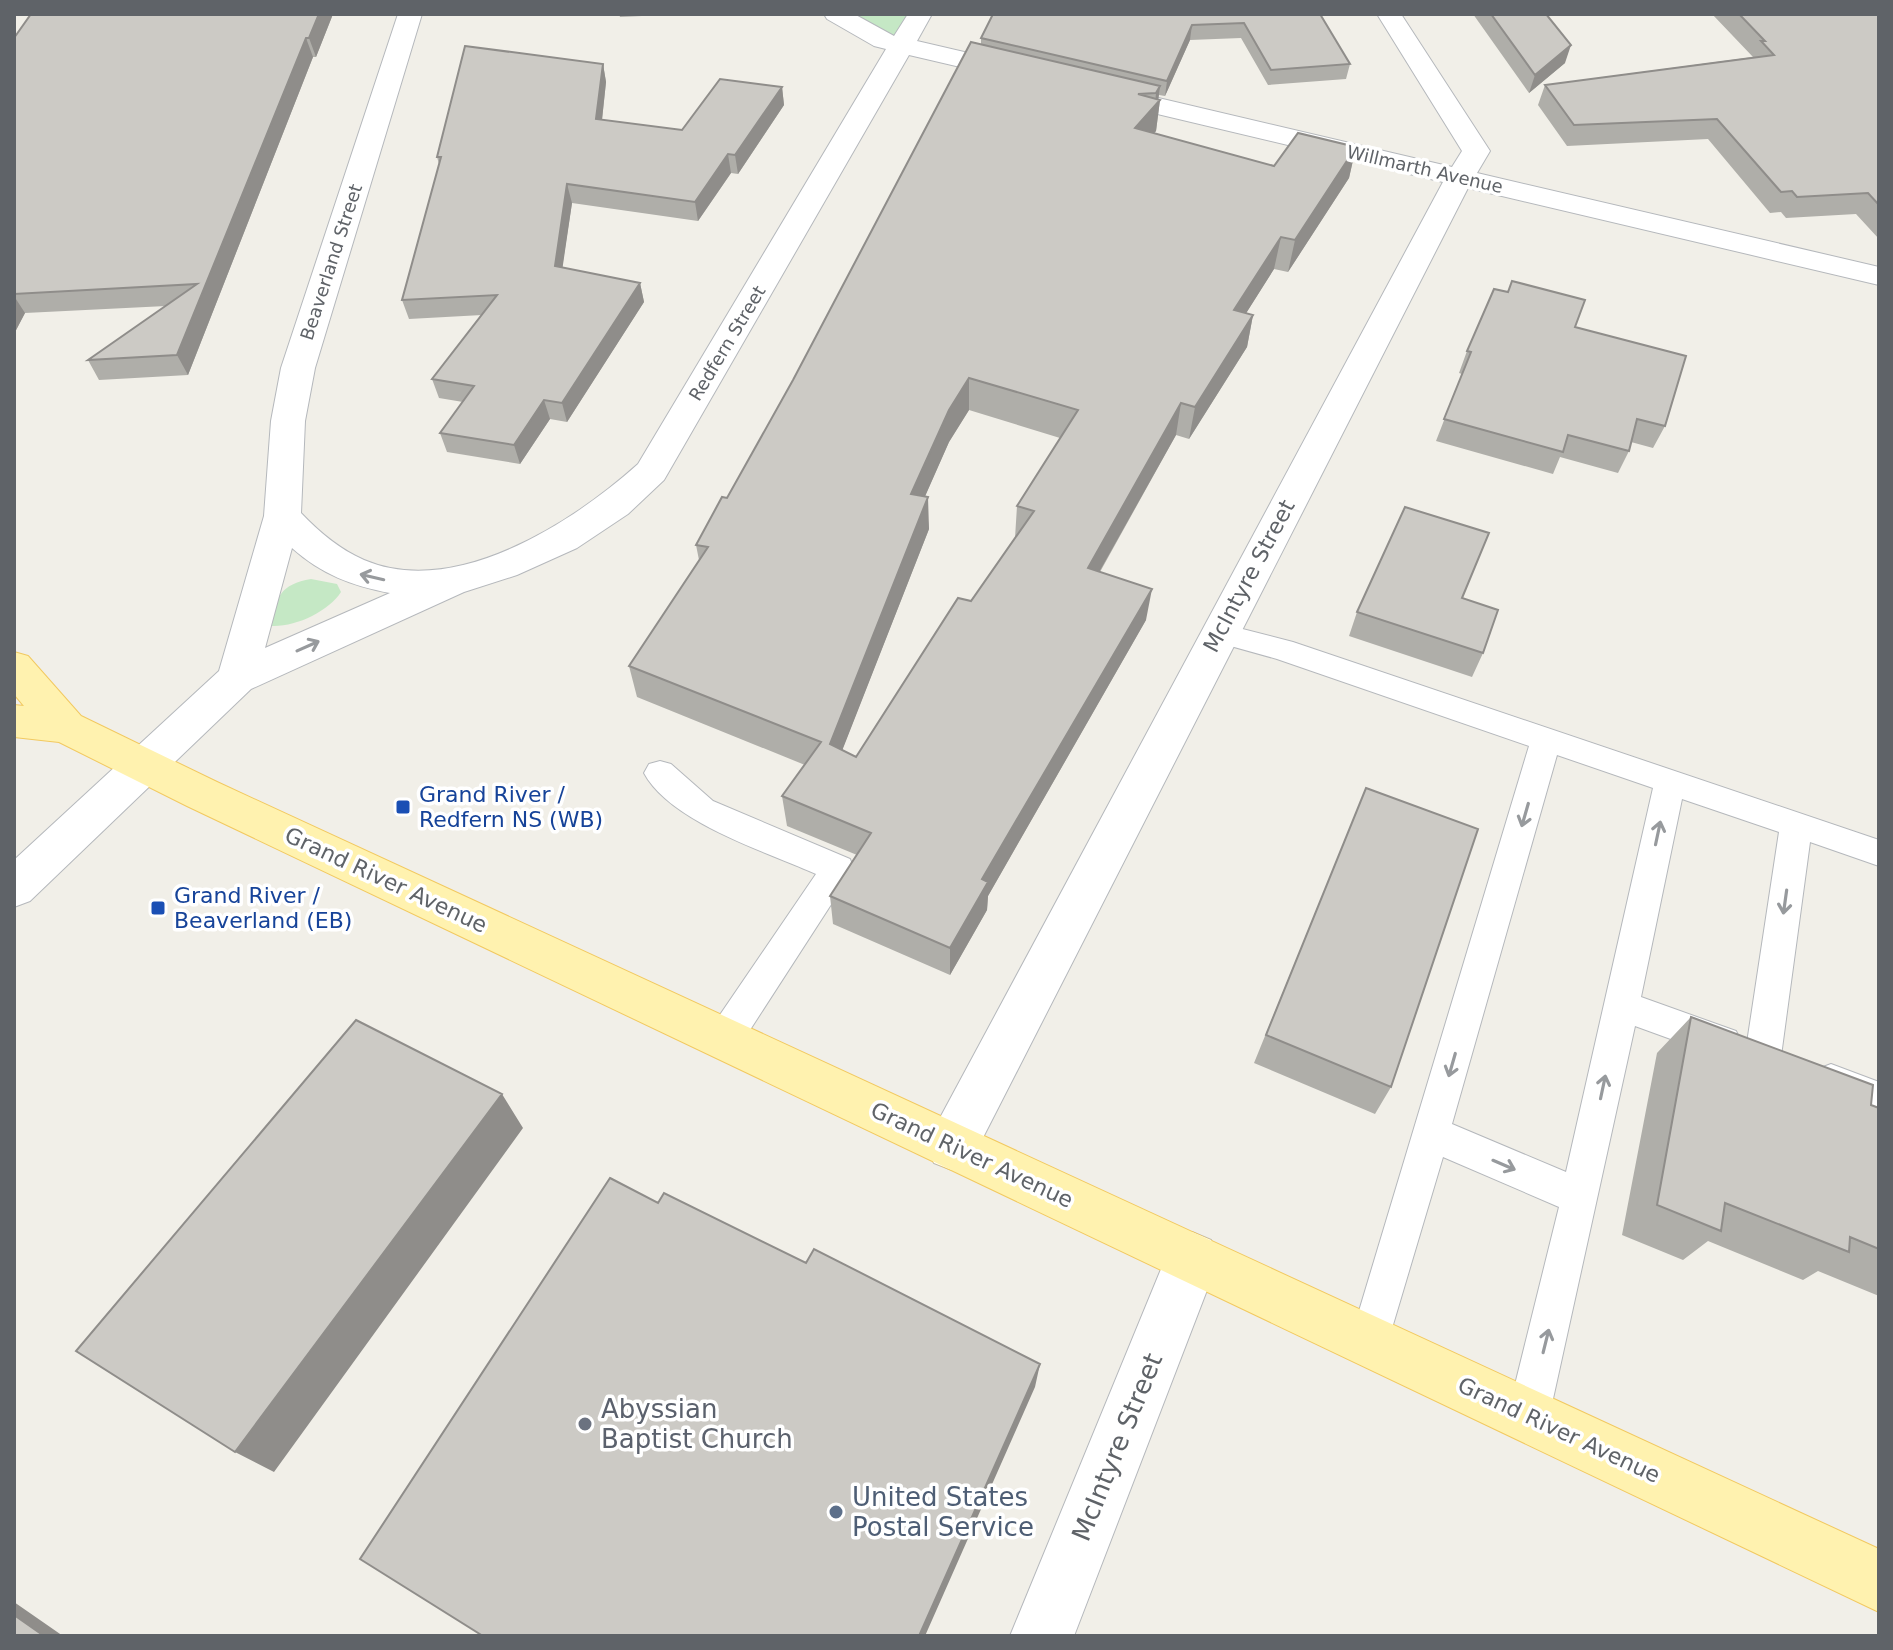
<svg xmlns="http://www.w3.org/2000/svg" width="1893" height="1650" viewBox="0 0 1893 1650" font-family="'DejaVu Sans',sans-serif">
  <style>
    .green { fill: #c5e8c5 }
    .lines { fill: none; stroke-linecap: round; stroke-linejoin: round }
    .lane-casing { stroke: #b5b8bc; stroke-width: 2 }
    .street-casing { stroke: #b5b8bc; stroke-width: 2 }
    .primary-casing { stroke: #f2c960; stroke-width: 2 }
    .lane { fill: #fff; fill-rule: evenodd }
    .street { fill: #fff; fill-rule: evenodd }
    .primary { fill: #fff2af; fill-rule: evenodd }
    .wall { fill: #afaea9; fill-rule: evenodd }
    .shaded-wall { fill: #8f8d8a }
    .building { fill: #cccac5; stroke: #8f8d8a; stroke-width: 2; fill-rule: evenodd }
    .oneway { stroke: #979a9d }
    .transit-dot { fill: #1a4fb4; stroke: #fff; stroke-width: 3 }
    .worship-dot { fill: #6b7280; stroke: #fff; stroke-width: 3 }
    .service-dot { fill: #5c6f8a; stroke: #fff; stroke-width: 3 }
    .labels { text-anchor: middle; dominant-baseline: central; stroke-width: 7; stroke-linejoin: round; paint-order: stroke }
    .far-street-label { font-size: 18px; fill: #5f6368; stroke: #fff }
    .street-label { font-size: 22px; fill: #5f6368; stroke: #fff }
    .transit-label { font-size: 22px; fill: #164399; stroke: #fff; text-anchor: start }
    .near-worship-label { font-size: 26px; fill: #5b616d; stroke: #fff; text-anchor: start }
    .near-street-label { font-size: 26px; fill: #5f6368; stroke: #fff }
    .near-service-label { font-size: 26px; fill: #4e5e75; stroke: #fff; text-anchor: start }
  </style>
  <rect width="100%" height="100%" fill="#f1efe8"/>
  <path class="green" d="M 842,14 L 911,14 L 901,42 Z
    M 311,579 L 337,584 L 341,592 C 329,611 296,627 272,626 C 275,597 281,584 311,579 Z"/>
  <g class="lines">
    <g class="lane-casing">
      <path id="lane" d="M 1219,623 L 1293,642 L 1879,840 L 1879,866 L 1810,842 L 1781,1056 L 1776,1068 L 1763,1072 L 1750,1068 L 1745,1056 L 1779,832 L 1682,799 L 1641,997 L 1736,1031 L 1741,1042 L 1736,1053 L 1723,1058 L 1635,1026 L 1549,1417 L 1543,1432 L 1528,1438 L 1513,1432 L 1507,1417 L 1559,1207 L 1443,1157 L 1384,1355 L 1370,1361 L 1356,1355 L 1350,1341 L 1529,746 L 1277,659 L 1209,640 L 1205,633 L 1209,626 ZM 1557,755 L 1653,788 L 1566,1172 L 1452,1124 Z
        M 660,761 L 671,764 L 713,801 L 850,859 L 854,869 L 737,1050 L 724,1055 L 711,1050 L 706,1039 L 711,1028 L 816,874 C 767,852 670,822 644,773 L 649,764 Z
        M 1831,1064 L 1879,1082 L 1879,1116 L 1818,1093 L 1813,1081 L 1818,1069 Z"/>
    </g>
    <g class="street-casing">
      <path id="street" d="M 398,14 L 422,14 L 315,368 L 305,421 L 301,513 C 319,532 339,549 364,560 C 455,599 572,523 638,464 L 886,49 L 874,46 L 827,19 L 824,14 L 854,14 L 894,36 L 908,14 L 932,14 L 917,41 L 1029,67 L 1033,73 L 1029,79 L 1020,81 L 909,55 L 664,480 L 628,514 L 577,548 L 517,575 L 464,592 L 251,689 L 30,901 L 14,907 L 14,860 L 219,671 L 264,516 L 271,421 L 281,368 ZM 292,548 C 321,574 352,586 390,593 L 265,648 Z
        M 1377,14 L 1401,14 L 1490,151 L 1477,173 L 1879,267 L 1879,285 L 1468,188 L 970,1163 L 952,1170 L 934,1163 L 926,1146 L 934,1129 L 1443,182 L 1090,98 L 1086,92 L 1090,86 L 1099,84 L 1452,167 L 1462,151 Z
        M 1192,1232 L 1211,1240 L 1219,1259 L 1074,1636 L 1010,1636 L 1173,1240 Z"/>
    </g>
    <g class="primary-casing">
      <path id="primary" d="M 14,652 L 28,656 L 81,716 L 217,782 L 1879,1549 L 1879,1612 L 187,806 L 59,742 L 14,737 L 14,705 L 24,706 L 14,694 Z"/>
    </g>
    <use href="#lane" class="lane"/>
    <use href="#street" class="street"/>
    <use href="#primary" class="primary"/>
  </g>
  <path class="wall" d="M 333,14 L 316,57 L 313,57 L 188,375 L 99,380 L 88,360 L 166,306 L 25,313 L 14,334 L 14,38 Z
    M 619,14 L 686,14 L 620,17 Z
    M 1320,14 L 1350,64 L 1346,79 L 1268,85 L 1241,38 L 1190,40 L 1165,96 L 1159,95 L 1158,99 L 1160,100 L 1156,131 L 1154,133 L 1274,166 L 1356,147 L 1349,178 L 1288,272 L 1274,269 L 1246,313 L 1253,315 L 1247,347 L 1189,439 L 1176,435 L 1100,572 L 1146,620 L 988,896 L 987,910 L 950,975 L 833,924 L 830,896 L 857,855 L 787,826 L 782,796 L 805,765 L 637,697 L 629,666 L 699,560 L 696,545 L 727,498 L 981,44 L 981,38 ZM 969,410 L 1060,438 L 1017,506 L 1015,538 L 971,601 L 856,757 L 842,750 L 929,529 L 925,496 L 949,442 Z
    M 1473,14 L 1546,14 L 1565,63 L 1529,93 Z
    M 1712,14 L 1879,14 L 1879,239 L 1856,214 L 1786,218 L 1781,212 L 1770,213 L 1708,139 L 1567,146 L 1538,105 L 1545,85 L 1753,57 Z
    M 603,64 L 606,82 L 602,120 L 682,130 L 782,87 L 784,105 L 738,174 L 731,173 L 698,221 L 572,203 L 562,268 L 640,283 L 644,302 L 567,422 L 550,419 L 520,464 L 447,452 L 440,433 L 463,402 L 439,398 L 432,379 L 482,315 L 409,319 L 402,300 L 439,164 L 437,157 Z
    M 1575,327 L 1665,426 L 1653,448 L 1631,442 L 1629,451 L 1618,473 L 1560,457 L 1553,474 L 1436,441 L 1462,374 L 1459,373 L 1467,351 Z
    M 1462,598 L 1483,653 L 1472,677 L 1349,636 L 1357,612 Z
    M 1366,788 L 1391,1087 L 1375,1114 L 1254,1063 Z
    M 1691,1017 L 1879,1108 L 1879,1296 L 1818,1271 L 1803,1280 L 1708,1241 L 1683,1260 L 1622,1235 L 1657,1053 Z"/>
  <path class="shaded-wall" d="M 319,14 L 333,14 L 316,57 L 309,38 Z
    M 1192,25 L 1190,40 L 1165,96 L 1167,81 Z
    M 306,38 L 313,57 L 188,375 L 177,355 Z
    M 1571,45 L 1565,63 L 1529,93 L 1535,75 Z
    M 603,64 L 606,82 L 600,138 L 596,119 Z
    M 1160,86 L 1158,102 L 1160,100 L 1156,131 L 1131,159 L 1135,128 L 1155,105 L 1156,93 Z
    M 782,87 L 784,105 L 738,174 L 735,155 Z
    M 1356,147 L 1349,178 L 1288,272 L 1295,240 Z
    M 728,154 L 731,173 L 698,221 L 695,202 Z
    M 567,184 L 572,203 L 560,285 L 555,266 Z
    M 1281,237 L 1274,269 L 1228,342 L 1234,310 Z
    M 640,283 L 644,302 L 567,422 L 562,403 Z
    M 14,296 L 25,313 L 14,334 Z
    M 1253,315 L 1247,347 L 1189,439 L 1195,407 Z
    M 969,378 L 969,410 L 949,442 L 912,526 L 911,494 L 949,410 Z
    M 544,400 L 550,419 L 520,464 L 514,445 Z
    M 1181,403 L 1176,435 L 1084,599 L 1088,568 Z
    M 928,497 L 929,529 L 833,774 L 830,744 Z
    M 1152,589 L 1146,620 L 988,896 L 987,910 L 950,975 L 950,948 L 982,879 Z
    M 502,1094 L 523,1128 L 274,1472 L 235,1452 Z
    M 1040,1364 L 1035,1387 L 925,1636 L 919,1636 Z
    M 14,1602 L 63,1636 L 44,1636 L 14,1615 Z"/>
  <path class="building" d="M 31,14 L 319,14 L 309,38 L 306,38 L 177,355 L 88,360 L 197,284 L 14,294 L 14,38 Z
    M 993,14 L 1320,14 L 1350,64 L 1271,70 L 1244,23 L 1192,25 L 1167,81 L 981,38 Z
    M 1491,14 L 1546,14 L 1571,45 L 1535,75 Z
    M 1739,14 L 1879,14 L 1879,205 L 1868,193 L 1797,197 L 1792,191 L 1781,192 L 1717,119 L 1574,125 L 1545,85 L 1774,55 L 1761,41 L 1765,41 Z
    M 971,42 L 1160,86 L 1156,93 L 1138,94 L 1160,100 L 1135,128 L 1274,166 L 1298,133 L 1356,147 L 1295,240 L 1281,237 L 1234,310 L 1253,315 L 1195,407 L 1181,403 L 1088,568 L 1152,589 L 982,879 L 988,882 L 950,948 L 830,896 L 871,833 L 782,796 L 821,742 L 629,666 L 708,547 L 696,545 L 722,497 L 727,498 L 793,380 ZM 969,378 L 1078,410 L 1017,506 L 1034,511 L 971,601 L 958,598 L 856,757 L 830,744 L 928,497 L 911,494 L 949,410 Z
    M 465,46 L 603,64 L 596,119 L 682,130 L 720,79 L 782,87 L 735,155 L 728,154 L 695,202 L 567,184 L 555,266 L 640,283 L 562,403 L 544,400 L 514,445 L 440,433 L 474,386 L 432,379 L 497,295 L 402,300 L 441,157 L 437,157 Z
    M 1512,281 L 1585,300 L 1575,327 L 1686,356 L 1665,426 L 1637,419 L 1629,451 L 1568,435 L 1563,452 L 1444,419 L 1471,352 L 1467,351 L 1494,289 L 1508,292 Z
    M 1405,507 L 1489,533 L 1462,598 L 1498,610 L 1483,653 L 1357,612 Z
    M 1366,788 L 1478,829 L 1391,1087 L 1266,1035 Z
    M 1691,1017 L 1873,1085 L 1871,1105 L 1879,1108 L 1879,1249 L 1850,1237 L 1849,1252 L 1725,1203 L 1721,1231 L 1657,1205 Z
    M 356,1020 L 502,1094 L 235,1452 L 76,1351 Z
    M 610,1178 L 658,1203 L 664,1193 L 806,1263 L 814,1249 L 1040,1364 L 919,1636 L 483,1636 L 360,1559 Z
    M 14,1615 L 44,1636 L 14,1636 Z"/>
  <defs><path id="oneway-shaft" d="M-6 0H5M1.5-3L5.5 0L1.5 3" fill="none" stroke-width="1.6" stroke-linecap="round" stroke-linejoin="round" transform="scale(2)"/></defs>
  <g class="oneway">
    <use href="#oneway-shaft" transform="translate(372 577) rotate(-167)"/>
    <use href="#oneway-shaft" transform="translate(308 646) rotate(-24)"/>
    <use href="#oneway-shaft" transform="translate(1525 815) rotate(106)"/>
    <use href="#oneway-shaft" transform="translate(1658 833) rotate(-78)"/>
    <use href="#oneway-shaft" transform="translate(1785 902) rotate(98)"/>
    <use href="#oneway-shaft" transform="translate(1452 1065) rotate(106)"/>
    <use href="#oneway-shaft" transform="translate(1603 1087) rotate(-78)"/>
    <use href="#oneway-shaft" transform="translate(1504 1165) rotate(23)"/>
    <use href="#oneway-shaft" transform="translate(1546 1341) rotate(-76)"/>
  </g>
  <g class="transit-dot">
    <rect x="395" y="799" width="16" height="16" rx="4"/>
    <rect x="150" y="900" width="16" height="16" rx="4"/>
  </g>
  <circle class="worship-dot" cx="585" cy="1424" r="8"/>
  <circle class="service-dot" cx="836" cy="1512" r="8"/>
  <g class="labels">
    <g class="far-street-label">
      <text transform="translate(1425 169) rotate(13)">Willmarth Avenue</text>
      <text transform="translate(331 262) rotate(-72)">Beaverland Street</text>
      <text transform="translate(727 343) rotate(-59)">Redfern Street</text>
    </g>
    <g class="street-label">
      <text transform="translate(1249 576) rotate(-62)">McIntyre Street</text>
      <text transform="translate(386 880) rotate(25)">Grand River Avenue</text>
      <text transform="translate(972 1155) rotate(25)">Grand River Avenue</text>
      <text transform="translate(1559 1430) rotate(25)">Grand River Avenue</text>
    </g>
    <g class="transit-label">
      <text x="419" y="794">Grand River /<tspan x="419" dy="25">Redfern NS (WB)</tspan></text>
      <text x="174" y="895">Grand River /<tspan x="174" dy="25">Beaverland (EB)</tspan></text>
    </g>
    <g class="near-worship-label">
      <text x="601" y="1409">Abyssian<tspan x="601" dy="30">Baptist Church</tspan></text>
    </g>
    <g class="near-street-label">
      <text transform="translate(1117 1447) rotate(-68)">McIntyre Street</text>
    </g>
    <g class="near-service-label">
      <text x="852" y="1497">United States<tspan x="852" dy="30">Postal Service</tspan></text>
    </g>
  </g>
  <rect width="1893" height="1650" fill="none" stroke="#5f6368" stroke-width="32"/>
</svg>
